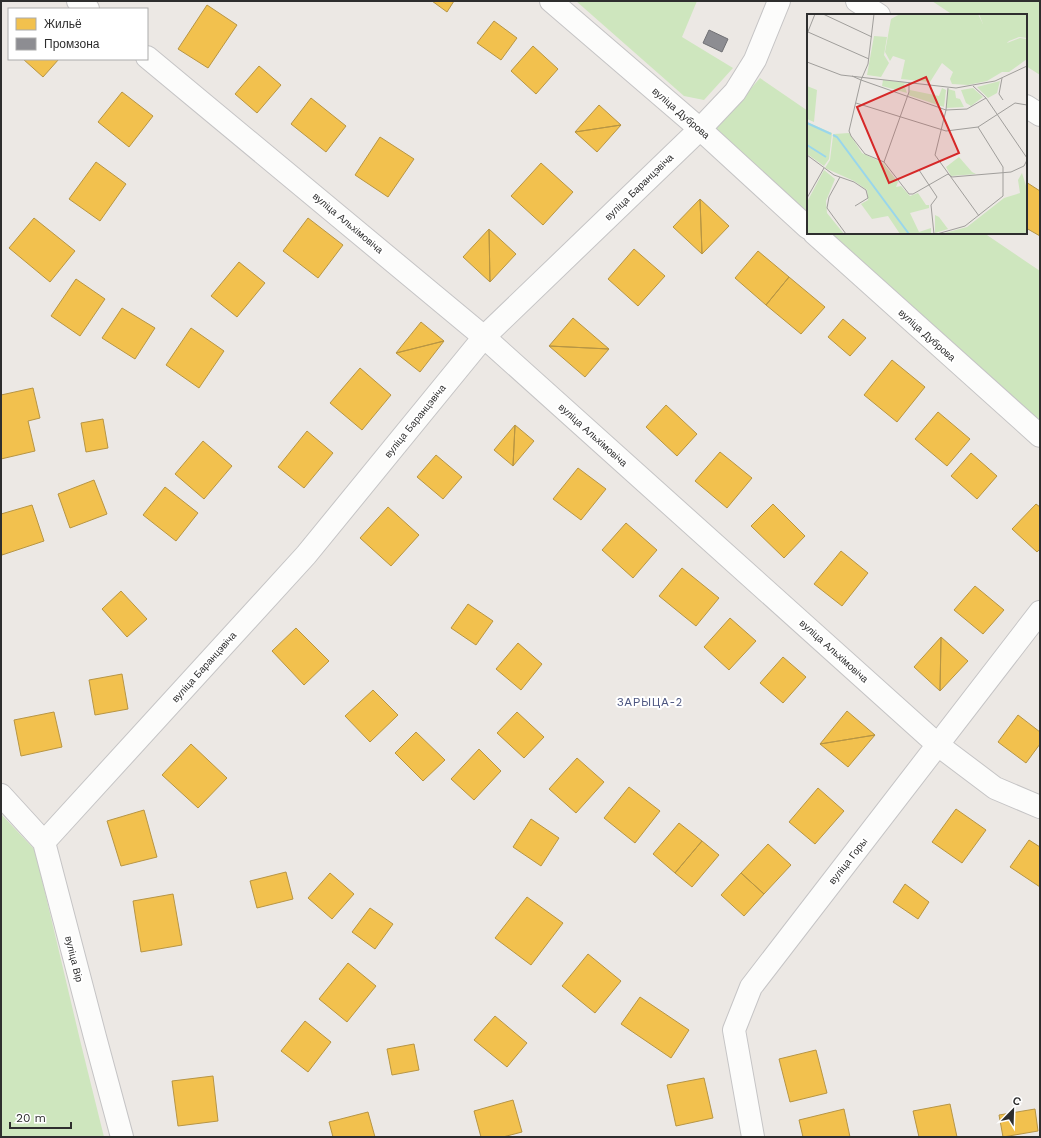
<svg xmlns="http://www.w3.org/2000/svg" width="1041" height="1138" viewBox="0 0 1041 1138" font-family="'Work Sans',sans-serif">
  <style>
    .green { fill: #cee6be }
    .homes { fill: #f2c14e; stroke: #b79544 }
    .industry { fill: #8d8d92; stroke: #707074 }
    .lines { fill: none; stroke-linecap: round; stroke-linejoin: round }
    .street-casing { stroke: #c5c4c5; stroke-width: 24 }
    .secondary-casing { stroke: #c5c4c5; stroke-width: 24 }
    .street { stroke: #fcfcfb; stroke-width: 22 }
    .secondary { stroke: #fcfcfb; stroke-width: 22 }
    .labels { text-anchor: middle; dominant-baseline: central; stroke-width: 4; stroke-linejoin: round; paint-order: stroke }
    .street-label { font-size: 10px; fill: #2e2e2e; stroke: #fff }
    .neighbourhood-label { font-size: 11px; letter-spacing: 1px; fill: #4d5680; stroke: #fff }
    .inset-river { fill: none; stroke: #99d6ec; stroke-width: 2 }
    .inset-road { fill: none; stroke: #a09e9b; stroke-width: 1 }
    .view { fill: #d62828; fill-opacity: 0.15; stroke: #d62828; stroke-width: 2 }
    .inset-edge { fill: none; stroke: #2e2e2e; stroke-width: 2 }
  </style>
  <rect width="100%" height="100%" fill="#ece8e4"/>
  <path class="green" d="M 576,1 L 697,1 L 682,37 L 733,68 L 704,100 L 684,96 Z
    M 932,1 L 1040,1 L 1040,75 L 1026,66 L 1026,15 L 953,15 Z
    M 760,78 L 808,111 L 808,213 L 715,130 Z
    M 830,233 L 984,233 L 1040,271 L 1040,421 Z
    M 1,814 L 35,850 L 80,1040 L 104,1137 L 1,1137 Z"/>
  <path class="homes" d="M 432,1 L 454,1 L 447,12 Z
    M 207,5 L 237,25 L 208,68 L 178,49 Z
    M 494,21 L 517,38 L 501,60 L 477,43 Z
    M 533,46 L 558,69 L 536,94 L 511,71 Z
    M 23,59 L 59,59 L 43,77 Z
    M 259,66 L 281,85 L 257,113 L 235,94 Z
    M 122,92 L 153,116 L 129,147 L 98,122 Z
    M 311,98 L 346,126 L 326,152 L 291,124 Z
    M 599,105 L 621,125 L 575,132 Z
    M 621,125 L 597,152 L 575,132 Z
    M 380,137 L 414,159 L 388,197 L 355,175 Z
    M 96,162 L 126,184 L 100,221 L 69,199 Z
    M 541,163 L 573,192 L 543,225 L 511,196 Z
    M 1026,182 L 1040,191 L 1040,236 L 1026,228 Z
    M 700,199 L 729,226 L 702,254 Z
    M 700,199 L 702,254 L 673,227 Z
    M 34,218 L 75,251 L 50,282 L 9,248 Z
    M 308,218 L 343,245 L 318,278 L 283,251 Z
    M 489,229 L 490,282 L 463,257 Z
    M 489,229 L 516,254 L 490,282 Z
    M 634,249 L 665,276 L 638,306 L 608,279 Z
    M 758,251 L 789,277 L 766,305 L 735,278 Z
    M 239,262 L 265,283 L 237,317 L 211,296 Z
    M 789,277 L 825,307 L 801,334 L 766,305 Z
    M 76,279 L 105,299 L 80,336 L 51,316 Z
    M 122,308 L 155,328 L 135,359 L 102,338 Z
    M 573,318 L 609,349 L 549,346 Z
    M 843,319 L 866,338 L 850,356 L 828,337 Z
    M 421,322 L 444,341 L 396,353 Z
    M 191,328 L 224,351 L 199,388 L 166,365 Z
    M 444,341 L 420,372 L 396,353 Z
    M 549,346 L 609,349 L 585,377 Z
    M 892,360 L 925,387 L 897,422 L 864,395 Z
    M 360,368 L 391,395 L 362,430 L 330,403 Z
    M 33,388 L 40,418 L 28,421 L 35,451 L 1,459 L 1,395 Z
    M 666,405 L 697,434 L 677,456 L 646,427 Z
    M 938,412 L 970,439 L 947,466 L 915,439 Z
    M 103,419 L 108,448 L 86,452 L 81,423 Z
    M 515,425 L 534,441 L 513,466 Z
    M 515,425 L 513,466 L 494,450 Z
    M 307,431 L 333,453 L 304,488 L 278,467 Z
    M 203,441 L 232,466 L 204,499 L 175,474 Z
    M 720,452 L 752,478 L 727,508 L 695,481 Z
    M 971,453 L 997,476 L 977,499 L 951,476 Z
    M 436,455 L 462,477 L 443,499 L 417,477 Z
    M 578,468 L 606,489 L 581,520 L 553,499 Z
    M 94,480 L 107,514 L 70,528 L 58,494 Z
    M 165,487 L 198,513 L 176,541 L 143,515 Z
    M 773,504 L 805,536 L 784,558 L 751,526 Z
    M 1036,504 L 1040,507 L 1040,549 L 1037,552 L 1012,529 Z
    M 32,505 L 44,541 L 2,555 L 1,551 L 1,514 Z
    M 388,507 L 419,535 L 391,566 L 360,538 Z
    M 626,523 L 657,550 L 633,578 L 602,550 Z
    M 841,551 L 868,573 L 842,606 L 814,584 Z
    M 682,568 L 719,598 L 696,626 L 659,596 Z
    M 975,586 L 1004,610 L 983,634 L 954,610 Z
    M 121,591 L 147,619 L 127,637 L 102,609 Z
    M 468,604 L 493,621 L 476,645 L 451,628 Z
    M 730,618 L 756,641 L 729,670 L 704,647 Z
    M 296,628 L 329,661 L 304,685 L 272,651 Z
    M 941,637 L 940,691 L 914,667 Z
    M 941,637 L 968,661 L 940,691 Z
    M 518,643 L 542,664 L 521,690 L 496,669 Z
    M 783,657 L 806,677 L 783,703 L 760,683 Z
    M 122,674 L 128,709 L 95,715 L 89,680 Z
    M 373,690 L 398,715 L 370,742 L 345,716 Z
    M 847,711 L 875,735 L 820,744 Z
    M 54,712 L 62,747 L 21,756 L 14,720 Z
    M 517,712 L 544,737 L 524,758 L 497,733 Z
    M 1018,715 L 1040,732 L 1040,744 L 1026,763 L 998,742 Z
    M 416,732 L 445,760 L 423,781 L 395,753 Z
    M 875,735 L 848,767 L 820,744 Z
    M 191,744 L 227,778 L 198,808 L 162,775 Z
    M 479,749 L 501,771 L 474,800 L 451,779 Z
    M 577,758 L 604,782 L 576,813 L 549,789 Z
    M 629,787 L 660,811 L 635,843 L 604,818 Z
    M 818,788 L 844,811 L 815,844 L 789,822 Z
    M 956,809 L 986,830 L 962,863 L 932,842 Z
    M 144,810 L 157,857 L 121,866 L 107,821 Z
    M 531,819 L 559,838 L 541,866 L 513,847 Z
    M 679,823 L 702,841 L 675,873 L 653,854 Z
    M 1029,840 L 1040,847 L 1040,887 L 1010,867 Z
    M 702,841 L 719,855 L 692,887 L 675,873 Z
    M 768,844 L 791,865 L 764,894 L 741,873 Z
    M 286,872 L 293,899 L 257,908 L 250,881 Z
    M 330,873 L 354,894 L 332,919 L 308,898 Z
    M 741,873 L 764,894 L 744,916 L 721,895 Z
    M 905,884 L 929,902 L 918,919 L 893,902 Z
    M 173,894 L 182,945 L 141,952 L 133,901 Z
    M 527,897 L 563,923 L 531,965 L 495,938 Z
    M 370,908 L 393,924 L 375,949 L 352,932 Z
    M 588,954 L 621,981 L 595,1013 L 562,986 Z
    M 348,963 L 376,986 L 347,1022 L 319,999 Z
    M 640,997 L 689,1030 L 671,1058 L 621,1024 Z
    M 495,1016 L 527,1043 L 507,1067 L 474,1040 Z
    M 305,1021 L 331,1042 L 308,1072 L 281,1051 Z
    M 414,1044 L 419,1070 L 392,1075 L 387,1049 Z
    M 816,1050 L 827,1093 L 790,1102 L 779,1059 Z
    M 213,1076 L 218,1121 L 178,1126 L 172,1081 Z
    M 704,1078 L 713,1118 L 676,1126 L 667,1085 Z
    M 513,1100 L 522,1132 L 503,1137 L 481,1137 L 474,1111 Z
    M 950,1104 L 957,1137 L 919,1137 L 913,1111 Z
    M 844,1109 L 850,1137 L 803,1137 L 799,1120 Z
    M 1035,1109 L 1038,1131 L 1003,1137 L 999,1115 Z
    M 368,1112 L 375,1137 L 333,1137 L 329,1122 Z"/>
  <path class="industry" d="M 709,30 L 728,39 L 722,52 L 703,43 Z"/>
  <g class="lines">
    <g class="street-casing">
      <path id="street" d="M 78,1 L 88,9
        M 551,1 L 700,129 L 808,228
        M 147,57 L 484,337 L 938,745 L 995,788 L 1040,807
        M 814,233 L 1040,436
        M 1,795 L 44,842 L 95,1037 L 122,1137
        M 44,842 L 306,555 L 484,337 L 700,129 L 735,92 L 755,60 L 779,1
        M 753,1137 L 734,1030 L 751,987 L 1040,612"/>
    </g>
    <g class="secondary-casing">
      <path id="secondary" d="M 857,1 L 879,15
        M 1026,106 L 1040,115"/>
    </g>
    <use href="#street" class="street"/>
    <use href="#secondary" class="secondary"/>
  </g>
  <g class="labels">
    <g class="street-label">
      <text transform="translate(681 113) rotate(41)">вуліца Дуброва</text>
      <text transform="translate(639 187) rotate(-44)">вуліца Баранцэвіча</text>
      <text transform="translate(348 223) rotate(40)">вуліца Альхімовіча</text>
      <text transform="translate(927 335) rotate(42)">вуліца Дуброва</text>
      <text transform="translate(415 421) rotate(-51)">вуліца Баранцэвіча</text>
      <text transform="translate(593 435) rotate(42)">вуліца Альхімовіча</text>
      <text transform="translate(834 651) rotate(42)">вуліца Альхімовіча</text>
      <text transform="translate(204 667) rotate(-48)">вуліца Баранцэвіча</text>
      <text transform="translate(848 861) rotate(-52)">вуліца Горы</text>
      <text transform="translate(74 959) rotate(76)">вуліца Вір</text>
    </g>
    <g class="neighbourhood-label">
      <text x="650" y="702">ЗАРЫЦА-2</text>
    </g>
  </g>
  <g transform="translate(807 14)">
    <rect width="220" height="220" fill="#ece8e4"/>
    <path d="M 93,0 L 171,0 L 176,10 L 172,0 L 220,0 L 220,24 L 212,23 L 202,27 L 200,29 L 213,24 L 220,25 L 220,45 L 202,58 L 195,58 L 180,67 L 161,71 L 145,70 L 143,65 L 146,58 L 135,49 L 123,68 L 94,65 L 98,46 L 86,42 L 83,47 L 78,38 L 84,5 ZM 67,22 L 80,23 L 77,41 L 82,49 L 74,63 L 60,61 ZM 76,66 L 101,69 L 97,70 L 100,79 L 75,72 ZM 193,67 L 190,79 L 181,84 L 170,73 ZM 0,72 L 10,76 L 7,108 L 0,105 ZM 135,74 L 139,76 L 137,93 L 101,81 L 103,76 L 132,82 ZM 166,74 L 176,83 L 164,92 L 159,89 L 154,76 ZM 141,75 L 148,77 L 149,84 L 153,85 L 157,93 L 139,94 ZM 0,108 L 25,119 L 22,145 L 17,152 L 0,140 ZM 42,119 L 55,139 L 76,149 L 91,168 L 89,173 L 94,172 L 103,182 L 111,179 L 119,191 L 122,191 L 122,194 L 103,199 L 112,218 L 124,214 L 124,220 L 93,220 L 81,202 L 65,205 L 54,190 L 61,186 L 60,176 L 47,167 L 18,154 L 23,146 L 26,122 L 27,120 ZM 152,143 L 165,158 L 169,160 L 144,162 L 139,153 ZM 17,156 L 28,165 L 19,187 L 20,199 L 37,220 L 0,220 L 0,188 ZM 215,159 L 220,175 L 220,220 L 134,220 L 160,213 L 197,184 L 213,179 L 211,166 ZM 128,201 L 132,203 L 141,215 L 128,219 Z" fill="#cee6be"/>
    <path class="inset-river" d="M 0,109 L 24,120M 26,121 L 30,123 L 102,220M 0,131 L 19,143"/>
    <path class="inset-road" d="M 16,0 L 65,23M 67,0 L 61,50 L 54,66 L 139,96 L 160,95 L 179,84M 1,18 L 62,45M 0,20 L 8,0M 0,48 L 34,61 L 149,74 L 188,67 L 220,52M 45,62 L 54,66 L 42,117 L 44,122 L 58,140 L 77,148 L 102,180 L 106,180 L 141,160 L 145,163 L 204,158 L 217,152 L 220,146M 195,64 L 192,80 L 196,86M 166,72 L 179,84 L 220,144M 141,74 L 139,96 L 128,141 L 172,202M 49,89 L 139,117 L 171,113 L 208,89 L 220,91M 0,141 L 27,161 L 47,168 L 59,176 L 61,184 L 48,192M 77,148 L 102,78 L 102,68M 112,156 L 130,183 L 124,191 L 127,220M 33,163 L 22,183 L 20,194 L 39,220M 0,184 L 17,154M 130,220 L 158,212 L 196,182 L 196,153 L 171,113"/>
    <path class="view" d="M 119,63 L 152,139 L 82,169 L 50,93 Z"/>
    <rect width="220" height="220" class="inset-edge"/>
  </g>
  <rect width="1041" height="1138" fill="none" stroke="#2e2e2e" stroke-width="4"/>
  <rect x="8" y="8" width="140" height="52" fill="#ffffff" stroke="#ababab"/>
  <rect x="16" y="18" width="20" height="12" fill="#f2c14e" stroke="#ababab"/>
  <text x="44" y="28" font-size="12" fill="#2e2e2e">Жильё</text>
  <rect x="16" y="38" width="20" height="12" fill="#8d8d92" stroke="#ababab"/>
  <text x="44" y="48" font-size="12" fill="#2e2e2e">Промзона</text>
  <g transform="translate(1013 1110) rotate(23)" stroke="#ffffff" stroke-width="3" paint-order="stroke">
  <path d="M0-3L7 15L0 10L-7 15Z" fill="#2e2e2e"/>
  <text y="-6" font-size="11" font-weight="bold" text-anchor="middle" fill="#2e2e2e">С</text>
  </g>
  <path d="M10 1122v6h61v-6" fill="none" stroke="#2e2e2e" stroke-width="2"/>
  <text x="16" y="1122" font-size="12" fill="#2e2e2e" stroke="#ffffff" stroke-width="3" paint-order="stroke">20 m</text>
</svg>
